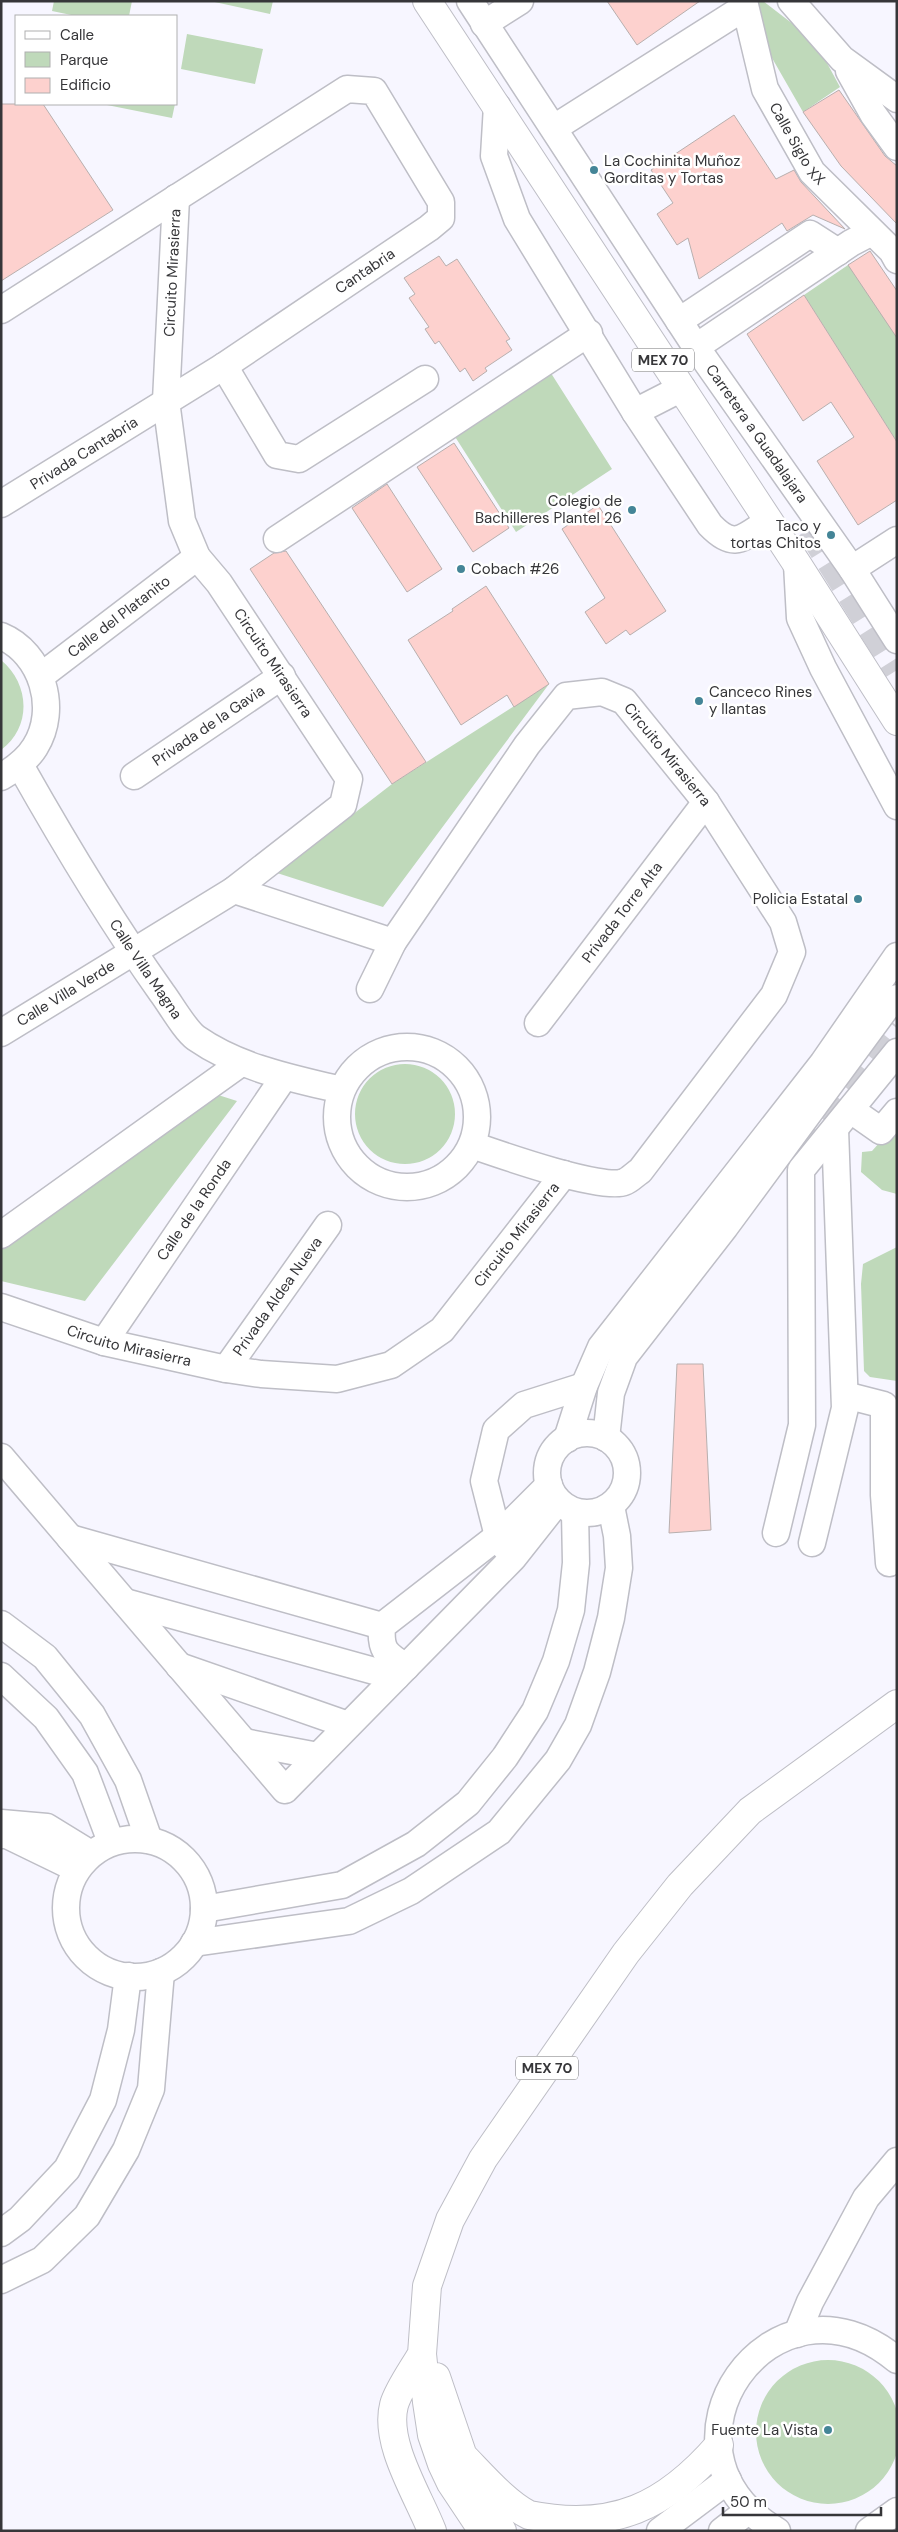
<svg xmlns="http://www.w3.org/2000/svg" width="898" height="2532" viewBox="0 0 898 2532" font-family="'DM Sans',sans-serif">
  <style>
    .green { fill: #bfd9ba }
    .building { fill: #fdd1ce; stroke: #b8afae }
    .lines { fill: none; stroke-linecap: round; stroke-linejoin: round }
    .minor-tunnel { stroke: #d0d0d7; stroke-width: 26; stroke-dasharray: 26 13; stroke-linecap: butt }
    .minor-casing { stroke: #bebec6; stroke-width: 29 }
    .highway-casing { stroke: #bebec6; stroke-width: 30 }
    .minor { stroke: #fff; stroke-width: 26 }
    .highway { stroke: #fff; stroke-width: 28 }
    .poi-dot { fill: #448597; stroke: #fff; stroke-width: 2 }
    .labels { text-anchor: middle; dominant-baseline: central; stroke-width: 5; stroke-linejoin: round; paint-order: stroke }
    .shield { fill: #fff; stroke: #727274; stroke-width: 1 }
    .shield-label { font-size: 14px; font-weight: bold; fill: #363639 }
    .street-label { font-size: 15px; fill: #363639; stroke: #fff }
    .poi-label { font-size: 15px; fill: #363639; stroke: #fff; text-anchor: end }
  </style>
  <rect width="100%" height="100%" fill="#f7f6ff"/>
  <path class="green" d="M 54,1 L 132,1 L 129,16 L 76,16 L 52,11 Z
    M 210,1 L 273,1 L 270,14 Z
    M 754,1 L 763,1 L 815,41 L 840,87 L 803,112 L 768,51 Z
    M 187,34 L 263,49 L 255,84 L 181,69 Z
    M 102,104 L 175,104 L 172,118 Z
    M 848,265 L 897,316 L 897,442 L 804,295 Z
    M 549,370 L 612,469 L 516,532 L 452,432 Z
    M 1,660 C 30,684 32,727 1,750 Z
    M 549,684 L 383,907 L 277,873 L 392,784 Z
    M355 1114a50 50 0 1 1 100 0a50 50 0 1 1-100 0Z
    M 215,1094 L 237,1101 L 85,1301 L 1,1281 L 1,1244 Z
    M 897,1123 L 897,1194 L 882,1190 L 861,1172 L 862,1152 L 872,1151 Z
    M 897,1247 L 897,1381 L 870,1377 L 864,1371 L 861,1284 L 863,1264 Z
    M756 2432a72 72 0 1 1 144 0a72 72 0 1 1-144 0Z"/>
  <path class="building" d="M 607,1 L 700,1 L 637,45 Z
    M 839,90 L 885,156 L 897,166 L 897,224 L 841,166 L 803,112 Z
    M 1,104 L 43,104 L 113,210 L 1,281 Z
    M 734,115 L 776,179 L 794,170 L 801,182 L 845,229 L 813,215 L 787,231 L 782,223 L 699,279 L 688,238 L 677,245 L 657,214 L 673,203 L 651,170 Z
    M 870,251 L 897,291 L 897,338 L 848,265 Z
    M 439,256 L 446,266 L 457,259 L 510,339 L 506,341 L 512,350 L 485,368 L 487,371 L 473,381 L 465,368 L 460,372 L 439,341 L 435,344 L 425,329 L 429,327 L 409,298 L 415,294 L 404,278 Z
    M 804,295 L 897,442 L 897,500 L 858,525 L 817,461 L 854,437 L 831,402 L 803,421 L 747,334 Z
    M 454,443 L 509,528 L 473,552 L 417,467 Z
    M 387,484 L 442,569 L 407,592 L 352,508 Z
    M 598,505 L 666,611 L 630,635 L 626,630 L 606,644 L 585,612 L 605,598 L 562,529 Z
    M 286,551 L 426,762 L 392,784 L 250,569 L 274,553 Z
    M 486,586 L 549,684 L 514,707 L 507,695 L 461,725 L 408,640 L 453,611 L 452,609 Z
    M 677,1364 L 703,1364 L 711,1530 L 669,1533 Z"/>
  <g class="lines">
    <path class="minor-tunnel" d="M 809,529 L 897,670
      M 798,1149 L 897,1026"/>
    <g class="minor-casing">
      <g id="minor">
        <path id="s1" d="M 470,1 L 696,347 L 852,569 L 897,640"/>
        <path id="s2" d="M 744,1 L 765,89 L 812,172 L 892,251 L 897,260"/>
        <path d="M 791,1 L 842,59 L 897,99"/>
        <path d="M 484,24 L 520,1"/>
        <path d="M 849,71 L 873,114 L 897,147"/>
        <path d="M 497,106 L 494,156 L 517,219 L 635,412 L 710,525 C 735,551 743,537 769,521"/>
        <path d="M 554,128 L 745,7"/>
        <path d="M 1,310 L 347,89 L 374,91 L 441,202 L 441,218 L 429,228 L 224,366 L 1,504"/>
        <path d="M 679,321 L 810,234 L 838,252"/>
        <path d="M 696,347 L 851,243 L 872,232"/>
        <path d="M 224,366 L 277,455 L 299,459 L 425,379"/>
        <path d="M 635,412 L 682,388"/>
        <path d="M 277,539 L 589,333"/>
        <path d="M 797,564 L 800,618 L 823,668 L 897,806"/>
        <path d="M 852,569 L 897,540"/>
        <path d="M 1,636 C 42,653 59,709 35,747 C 27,760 15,769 1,777"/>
        <path id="s3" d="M 41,676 L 197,557"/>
        <path id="s4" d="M 20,765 C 64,843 110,920 162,993 C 171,1005 185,1030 196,1038 C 239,1068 291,1078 341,1090"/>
        <path id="s5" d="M 134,776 L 282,676"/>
        <path d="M 234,890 L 393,942"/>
        <path id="s6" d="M 370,989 L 393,942 L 527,745 L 566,696 L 602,692 L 624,701 L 706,802 L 783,922 L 792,952 L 774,995 L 640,1171 C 635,1174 630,1180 624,1182 C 603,1191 498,1154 472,1145"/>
        <path id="s7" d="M 538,1023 L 706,802"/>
        <path id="s8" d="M 1,1033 L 234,890 L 343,805 L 349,779 L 219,583 L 197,557 L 182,521 L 166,401 L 176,198"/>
        <circle cx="407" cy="1117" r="70"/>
        <path d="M 851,1110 L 881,1131 L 897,1112"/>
        <path d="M 1,1235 L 241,1063"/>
        <path id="s9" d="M 1,1307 L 104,1342 L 226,1369 L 261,1374 L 337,1379 L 391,1365 L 442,1330 L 564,1174"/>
        <path id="s10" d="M 104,1342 L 284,1077"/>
        <path id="s11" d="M 226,1369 L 328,1225"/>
        <path d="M 845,1395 L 884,1405 L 884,1495 L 889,1563"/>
        <circle cx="587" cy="1473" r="40"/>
        <path d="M 606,1438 L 611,1393 L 624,1357 L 725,1227 L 889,1004 L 897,998"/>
        <path d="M 567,1439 L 584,1386 L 601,1347 L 823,1063 L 897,956"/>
        <path d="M 1,1457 L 285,1790 L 513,1558 L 558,1501"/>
        <path d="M 776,1533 L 802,1425 L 801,1170 L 897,1052"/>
        <path d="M 70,1538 L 382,1626"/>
        <path d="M 812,1543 L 845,1408 L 835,1129"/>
        <path d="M 505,1547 L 498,1536 L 484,1481 L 496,1430 L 524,1405 L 584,1386"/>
        <path d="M 125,1602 L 396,1677"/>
        <path d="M 1,1624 L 45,1657 L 92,1715 L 128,1780 L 149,1840"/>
        <path d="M 179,1666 L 348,1725"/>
        <path d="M 406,1667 C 386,1654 380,1651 382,1626 L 498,1536 L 549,1485"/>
        <path d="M 1,1676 L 46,1718 L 85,1773 L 111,1842"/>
        <path d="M 244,1742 L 318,1756"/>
        <path d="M 1,1823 L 47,1827 L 91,1854"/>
        <path d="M 1,1835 L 7,1835 L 77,1869"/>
        <circle cx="135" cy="1908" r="69"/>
        <path d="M 204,1909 L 342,1885 L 416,1844 L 468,1803 L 505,1757 L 535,1711 L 556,1661 L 571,1610 L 576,1563 L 575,1512"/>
        <path d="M 194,1943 L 349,1921 L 411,1891 L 499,1832 L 558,1760 L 578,1725 L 597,1672 L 611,1618 L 619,1568 L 617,1536 L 611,1506"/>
        <path d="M 1,2233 L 20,2219 L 67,2169 L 103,2100 L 121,2030 L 128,1976"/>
        <path d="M 1,2280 L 42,2260 L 87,2216 L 126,2150 L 151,2089 L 161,1972"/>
        <path d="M 797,2334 L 810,2302 L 866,2198 L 897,2161"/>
        <path d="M 660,2531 L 728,2480"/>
        <path d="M 722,2531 L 749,2510"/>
        <path d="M 777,2531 C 638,2449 773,2256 897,2360"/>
        <path d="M 869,2531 L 897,2511"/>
      </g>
    </g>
    <g class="highway-casing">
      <path id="highway" d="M 427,1 L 797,564 L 897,721
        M 422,2354 C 414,2368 398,2390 394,2405 C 384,2443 418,2495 432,2531
        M 436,2377 L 474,2489 L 502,2531
        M 461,2454 C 480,2473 505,2503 529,2515 C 614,2532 666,2506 719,2445
        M 483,2531 L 451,2483 L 442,2464 L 432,2435 L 427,2402 L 422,2354 L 427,2286 L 450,2220 L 483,2159 L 626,1953 L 680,1885 L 750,1811 L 897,1704"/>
    </g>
    <use href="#minor" class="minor"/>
    <use href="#highway" class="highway"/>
  </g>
  <g class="poi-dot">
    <circle cx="594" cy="170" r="5"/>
    <circle cx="632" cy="510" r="5"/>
    <circle cx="831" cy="535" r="5"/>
    <circle cx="461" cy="569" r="5"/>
    <circle cx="699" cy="701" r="5"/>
    <circle cx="858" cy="899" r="5"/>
    <circle cx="828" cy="2430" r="5"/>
  </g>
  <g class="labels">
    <g class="shield">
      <rect x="632" y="348.5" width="62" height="23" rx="4"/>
      <rect x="516" y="2056.5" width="62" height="23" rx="4"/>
    </g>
    <g class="shield-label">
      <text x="663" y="360">MEX 70</text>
      <text x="547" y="2068">MEX 70</text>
    </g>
    <g class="street-label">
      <text stroke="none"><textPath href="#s2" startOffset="154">Calle Siglo XX</textPath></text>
      <text transform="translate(365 271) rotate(-34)">Cantabria</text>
      <text stroke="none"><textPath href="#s8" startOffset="996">Circuito Mirasierra</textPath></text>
      <text stroke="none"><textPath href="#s1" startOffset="519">Carretera a Guadalajara</textPath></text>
      <text transform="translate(84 453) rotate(-32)">Privada Cantabria</text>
      <text stroke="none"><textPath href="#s3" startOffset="98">Calle del Platanito</textPath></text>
      <text transform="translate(273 663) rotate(56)">Circuito Mirasierra</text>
      <text stroke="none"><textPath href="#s5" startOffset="90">Privada de la Gavia</textPath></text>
      <text stroke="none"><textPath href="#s6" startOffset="482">Circuito Mirasierra</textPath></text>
      <text stroke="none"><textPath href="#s7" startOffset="139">Privada Torre Alta</textPath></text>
      <text stroke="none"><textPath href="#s4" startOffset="240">Calle Villa Magna</textPath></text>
      <text stroke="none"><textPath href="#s8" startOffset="76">Calle Villa Verde</textPath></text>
      <text stroke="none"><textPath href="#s10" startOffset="160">Calle de la Ronda</textPath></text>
      <text stroke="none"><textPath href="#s9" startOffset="584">Circuito Mirasierra</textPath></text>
      <text stroke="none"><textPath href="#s11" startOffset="89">Privada Aldea Nueva</textPath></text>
      <text stroke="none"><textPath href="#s9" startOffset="134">Circuito Mirasierra</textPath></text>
    </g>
    <g class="poi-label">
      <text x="604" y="161" text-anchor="start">La Cochinita Muñoz<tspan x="604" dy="17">Gorditas y Tortas</tspan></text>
      <text x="622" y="501">Colegio de<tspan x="622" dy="17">Bachilleres Plantel 26</tspan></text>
      <text x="821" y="526">Taco y<tspan x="821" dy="17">tortas Chitos</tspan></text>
      <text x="471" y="569" text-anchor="start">Cobach #26</text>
      <text x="709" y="692" text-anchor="start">Canceco Rines<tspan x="709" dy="17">y llantas</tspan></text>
      <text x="848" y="899">Policia Estatal</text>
      <text x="818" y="2430">Fuente La Vista</text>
    </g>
  </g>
  <rect width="898" height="2532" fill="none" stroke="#363639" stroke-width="5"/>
  <rect x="15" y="15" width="162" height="90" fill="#ffffff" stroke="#afafb0"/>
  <rect x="25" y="31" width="25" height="8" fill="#ffffff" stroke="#afafb0"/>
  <text x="60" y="40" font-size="15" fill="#363639">Calle</text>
  <rect x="25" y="52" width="25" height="15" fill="#bfd9ba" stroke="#afafb0"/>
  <text x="60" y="65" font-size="15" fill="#363639">Parque</text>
  <rect x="25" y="78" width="25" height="15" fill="#fdd1ce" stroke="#afafb0"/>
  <text x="60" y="90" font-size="15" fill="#363639">Edificio</text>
  <path d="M723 2507v8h158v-8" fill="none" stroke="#363639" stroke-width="2.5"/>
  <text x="730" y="2507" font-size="15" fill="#363639" stroke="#ffffff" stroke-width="4" paint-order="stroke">50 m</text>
</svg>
